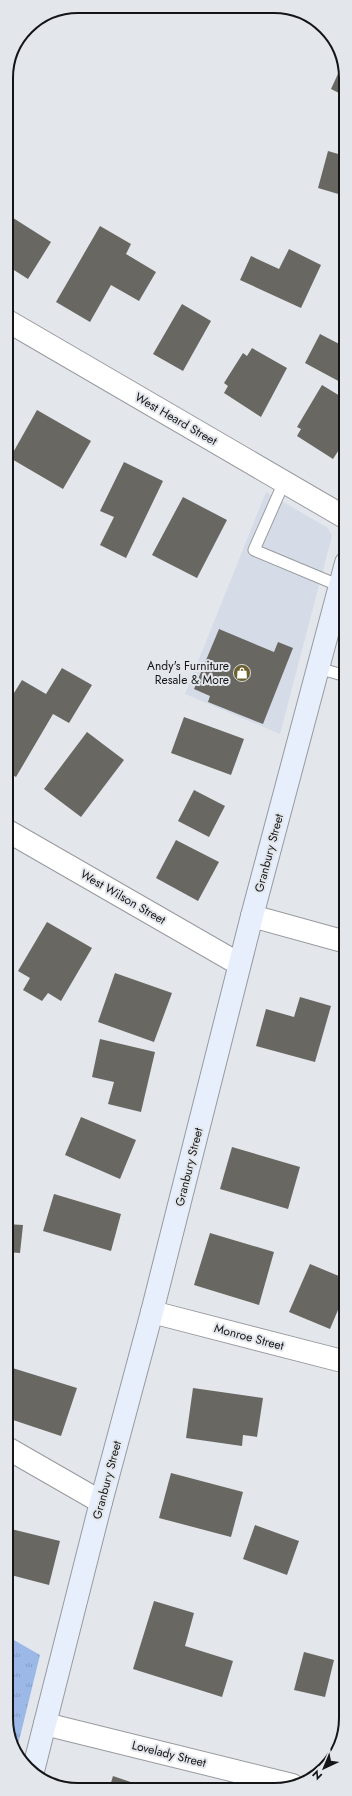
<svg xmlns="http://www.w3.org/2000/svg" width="352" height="1796" viewBox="0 0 352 1796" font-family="Jost,sans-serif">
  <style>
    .built { fill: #d5dce8 }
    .grass { fill: url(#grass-tufts) }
    .building { fill: #686762 }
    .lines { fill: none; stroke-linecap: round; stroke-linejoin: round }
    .lane-casing { stroke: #979a9f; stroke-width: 13 }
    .street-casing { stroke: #979a9f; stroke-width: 24 }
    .secondary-casing { stroke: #979a9f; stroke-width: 24 }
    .lane { stroke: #fff; stroke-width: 11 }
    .street { stroke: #fff; stroke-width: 22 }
    .secondary { stroke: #e7effc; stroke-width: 22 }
    .labels { text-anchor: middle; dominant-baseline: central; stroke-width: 4; stroke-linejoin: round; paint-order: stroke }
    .street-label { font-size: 12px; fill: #141517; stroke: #e3e7ec }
    .poi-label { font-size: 12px; fill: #141517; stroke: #e3e7ec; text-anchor: end }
    .rim { fill: none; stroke: #141517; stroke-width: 2 }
  </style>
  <defs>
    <pattern id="grass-tufts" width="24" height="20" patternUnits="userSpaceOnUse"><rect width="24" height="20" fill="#9bb8e6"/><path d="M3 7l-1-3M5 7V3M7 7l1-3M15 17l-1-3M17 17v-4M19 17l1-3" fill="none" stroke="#859dc5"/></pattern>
  </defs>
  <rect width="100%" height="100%" fill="#e3e7ec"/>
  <path class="built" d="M 266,492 L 328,528 L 332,536 L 280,734 L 185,694 Z"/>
  <path class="grass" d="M 7,1636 L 40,1655 L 17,1749 L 7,1727 Z"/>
  <path class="building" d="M 343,63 L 345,69 L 345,96 L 331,89 Z
    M 328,151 L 345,156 L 345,196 L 318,188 Z
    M 10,216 L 51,242 L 28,279 L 6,265 L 6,222 Z
    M 100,226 L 131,244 L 126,254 L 156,272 L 139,301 L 111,285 L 90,322 L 56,302 Z
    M 289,249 L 321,265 L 301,308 L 240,280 L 251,256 L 279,269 Z
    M 182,304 L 211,321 L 183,371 L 153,354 Z
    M 320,334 L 345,347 L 345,375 L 342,383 L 305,363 Z
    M 252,348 L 287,368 L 261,417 L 224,393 L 228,386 L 224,383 L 243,353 L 247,356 Z
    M 322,385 L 345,399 L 346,439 L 333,459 L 297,436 L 301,429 L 297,427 Z
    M 37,410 L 91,441 L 63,489 L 10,458 Z
    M 124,462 L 163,481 L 126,558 L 100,545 L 114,517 L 100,511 Z
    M 183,497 L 227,520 L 197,578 L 152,555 Z
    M 219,629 L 274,652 L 278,642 L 293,648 L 263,724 L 208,702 L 210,696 L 194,689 Z
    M 62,668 L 92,685 L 69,723 L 53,714 L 16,777 L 6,771 L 6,706 L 22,680 L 46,694 Z
    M 184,717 L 244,739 L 231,775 L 171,753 Z
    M 87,732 L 124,760 L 81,817 L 44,789 Z
    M 194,790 L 225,806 L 209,837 L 178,821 Z
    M 176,840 L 219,862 L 198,901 L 156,878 Z
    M 345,862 L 346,862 L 346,886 L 339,884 Z
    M 47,922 L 92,948 L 61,1001 L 48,993 L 42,1001 L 23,990 L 30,978 L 18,971 Z
    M 115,973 L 172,993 L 154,1042 L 98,1022 Z
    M 300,997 L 331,1006 L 315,1062 L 256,1046 L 266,1009 L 294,1017 Z
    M 100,1039 L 155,1052 L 141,1112 L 108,1104 L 114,1082 L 92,1077 Z
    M 81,1117 L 136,1140 L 120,1179 L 65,1155 Z
    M 232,1147 L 300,1167 L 288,1209 L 220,1189 Z
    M 54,1194 L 121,1214 L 111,1251 L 43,1231 Z
    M 6,1224 L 23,1225 L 20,1253 L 6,1252 Z
    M 210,1233 L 274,1252 L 259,1305 L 194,1285 Z
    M 310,1264 L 346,1279 L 346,1291 L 330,1329 L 289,1312 Z
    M 6,1366 L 77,1388 L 61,1436 L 7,1418 Z
    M 193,1388 L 263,1398 L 257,1437 L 243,1435 L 242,1446 L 186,1438 Z
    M 171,1473 L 243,1492 L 231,1537 L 159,1518 Z
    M 255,1525 L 299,1541 L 287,1575 L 243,1559 Z
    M 7,1528 L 60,1541 L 49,1585 L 7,1574 Z
    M 154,1601 L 194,1613 L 185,1646 L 233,1661 L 222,1697 L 133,1669 Z
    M 304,1652 L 334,1660 L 325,1697 L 294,1690 Z
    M 113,1776 L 151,1789 L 109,1789 Z"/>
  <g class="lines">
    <g class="lane-casing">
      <path id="lane" d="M 284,482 L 254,550 L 340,586
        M 318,668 L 346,676"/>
    </g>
    <g class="street-casing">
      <path id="street" d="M 6,320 L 346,518
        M 6,830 L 239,964
        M 252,916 L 346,942
        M 152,1312 L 346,1362
        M 7,1448 L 101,1502
        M 45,1724 L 292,1785"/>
    </g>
    <g class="secondary-casing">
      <path id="secondary" d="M 33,1771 L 101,1502 L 152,1312 L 252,916 L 346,563"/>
    </g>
    <use href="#lane" class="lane"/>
    <use href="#street" class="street"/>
    <use href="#secondary" class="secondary"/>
  </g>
  <defs>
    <g id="shop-disc" transform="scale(0.9)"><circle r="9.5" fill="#6c612e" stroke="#e3e7ec"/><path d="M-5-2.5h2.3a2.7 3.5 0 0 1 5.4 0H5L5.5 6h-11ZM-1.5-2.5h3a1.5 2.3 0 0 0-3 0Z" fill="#fff"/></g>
  </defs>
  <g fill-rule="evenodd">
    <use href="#shop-disc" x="242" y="673"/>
  </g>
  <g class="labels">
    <g class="street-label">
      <text transform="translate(176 419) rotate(30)">West Heard Street</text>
      <text transform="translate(269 853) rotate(-75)">Granbury Street</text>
      <text transform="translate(123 897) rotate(30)">West Wilson Street</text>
      <text transform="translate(189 1167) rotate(-76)">Granbury Street</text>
      <text transform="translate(249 1337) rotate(15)">Monroe Street</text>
      <text transform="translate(107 1480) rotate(-75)">Granbury Street</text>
      <text transform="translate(169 1754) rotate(14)">Lovelady Street</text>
    </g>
    <g class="poi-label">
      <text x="229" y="666">Andy's Furniture<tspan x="229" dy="14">Resale &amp; More</tspan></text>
    </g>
  </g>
  <path d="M0 0H352V1796H0ZM78 13H274A65 65 0 0 1 339 78V1718A65 65 0 0 1 274 1783H78A65 65 0 0 1 13 1718V78A65 65 0 0 1 78 13Z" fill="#e3e7ec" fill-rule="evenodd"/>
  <path class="rim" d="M78 13H274A65 65 0 0 1 339 78V1718A65 65 0 0 1 274 1783H78A65 65 0 0 1 13 1718V78A65 65 0 0 1 78 13Z"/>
  <g transform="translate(324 1768) rotate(224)" stroke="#e3e7ec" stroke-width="3" paint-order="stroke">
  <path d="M0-3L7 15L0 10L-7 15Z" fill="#141517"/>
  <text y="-6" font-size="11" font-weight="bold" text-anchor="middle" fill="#141517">N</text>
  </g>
</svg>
